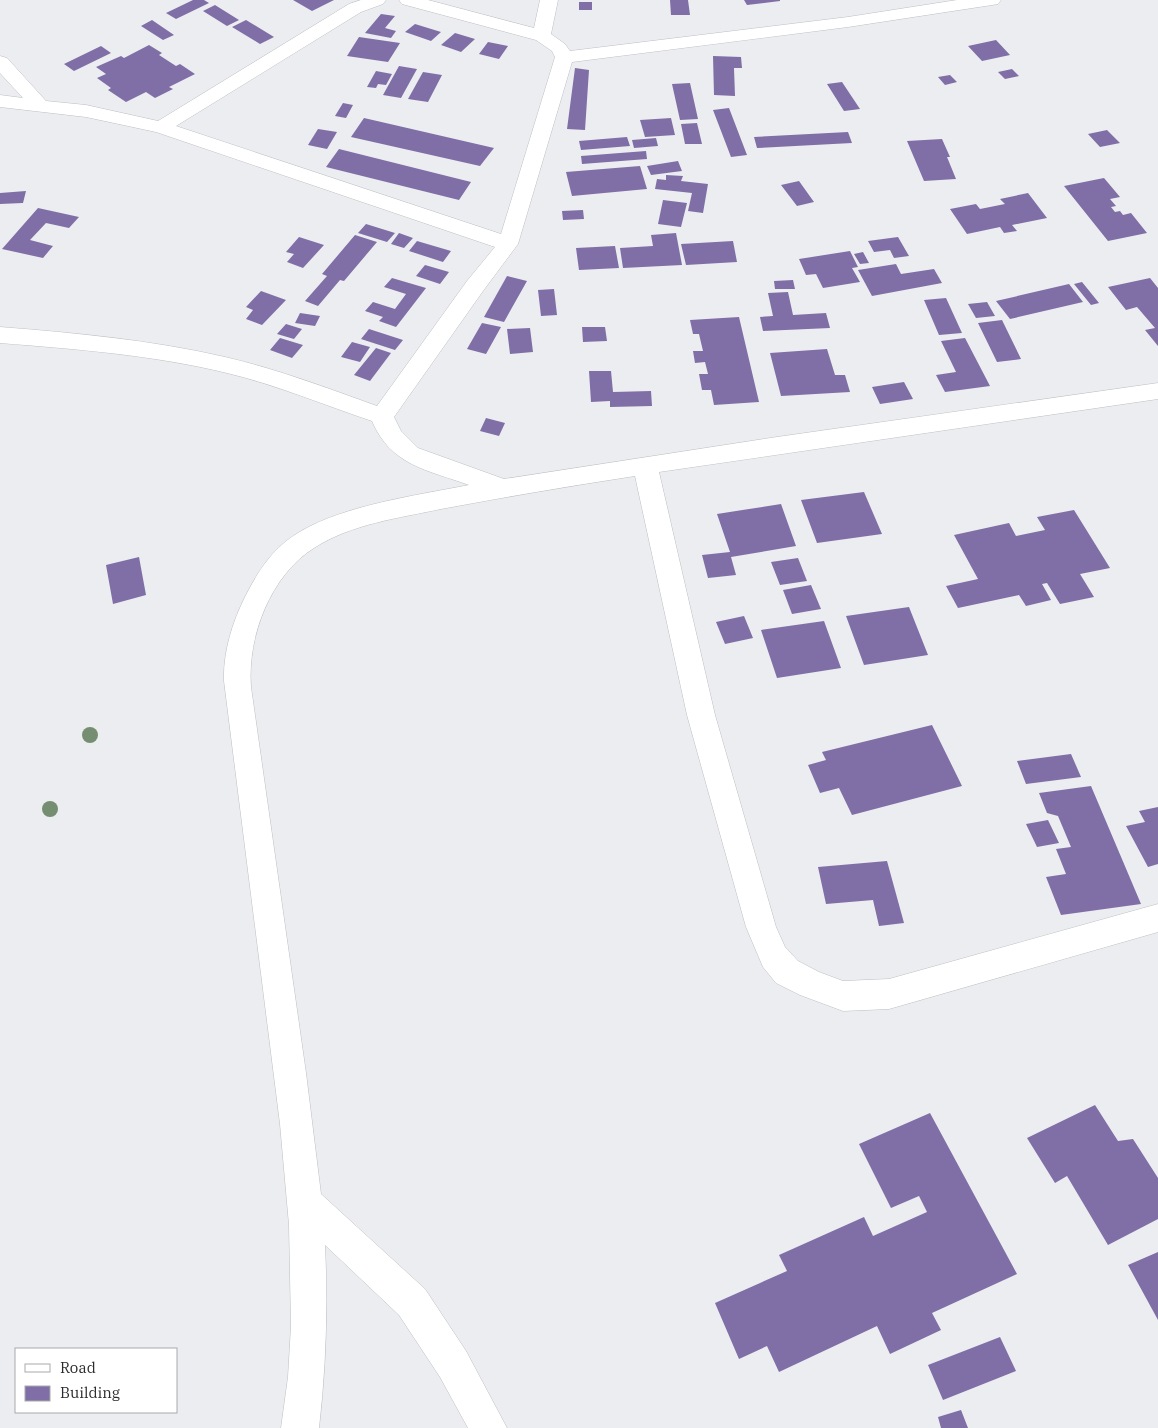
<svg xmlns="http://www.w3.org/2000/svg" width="1158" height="1428" viewBox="0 0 1158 1428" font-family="'IBM Plex Serif',serif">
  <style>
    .building { fill: #806ea6 }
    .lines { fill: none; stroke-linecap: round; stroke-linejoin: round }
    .street-casing { stroke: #bdbfc2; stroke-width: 1 }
    .street { fill: #fff; fill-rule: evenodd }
    .tree { fill: #758d71 }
  </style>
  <rect width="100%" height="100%" fill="#ebedf0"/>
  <path class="building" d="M 193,0 L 204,0 L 209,3 L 176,19 L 166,13 Z
    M 293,0 L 334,0 L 312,11 Z
    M 670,0 L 688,0 L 690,15 L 671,15 Z
    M 744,0 L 780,0 L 780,1 L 747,5 Z
    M 579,2 L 592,2 L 592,10 L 579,10 Z
    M 215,5 L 239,20 L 227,26 L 203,11 Z
    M 381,14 L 395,16 L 385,28 L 396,31 L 391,38 L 365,33 Z
    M 152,20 L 174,35 L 163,40 L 141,26 Z
    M 246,20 L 274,37 L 260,44 L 232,27 Z
    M 415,24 L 441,32 L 431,41 L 405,32 Z
    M 455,33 L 475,39 L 461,52 L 441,45 Z
    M 359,37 L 400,43 L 388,62 L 347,56 Z
    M 996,40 L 1010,55 L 982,61 L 968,46 Z
    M 488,42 L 508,46 L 499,59 L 479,54 Z
    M 149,45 L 162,53 L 159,55 L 176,66 L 180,64 L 195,74 L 169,87 L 173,89 L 155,98 L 146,92 L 126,102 L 108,90 L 111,88 L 97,78 L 106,74 L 96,67 L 121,56 L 124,58 Z
    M 101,46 L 111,53 L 74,71 L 64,64 Z
    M 713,56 L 741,57 L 742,68 L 734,68 L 735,96 L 714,95 Z
    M 399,66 L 417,69 L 401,98 L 383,95 Z
    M 575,68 L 589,70 L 585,130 L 567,129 Z
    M 1012,69 L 1019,76 L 1005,79 L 998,72 Z
    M 376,71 L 392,74 L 386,85 L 378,84 L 376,88 L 367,87 Z
    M 423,72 L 442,75 L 428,102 L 408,99 Z
    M 950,75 L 957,82 L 945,85 L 938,77 Z
    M 842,82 L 860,109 L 844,111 L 827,84 Z
    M 690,83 L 698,119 L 680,120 L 672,84 Z
    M 343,103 L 353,105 L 346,118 L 335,116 Z
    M 729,108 L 747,155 L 731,157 L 713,110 Z
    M 364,118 L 494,148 L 480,166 L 351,137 Z
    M 671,118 L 675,135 L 645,137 L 640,120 Z
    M 697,123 L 702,144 L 685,144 L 681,124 Z
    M 318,129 L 337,132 L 327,149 L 308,145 Z
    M 1107,130 L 1120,143 L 1100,147 L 1088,134 Z
    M 848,132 L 852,143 L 757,148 L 754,137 Z
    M 627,137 L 630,146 L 581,150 L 579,141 Z
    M 656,138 L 658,146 L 634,148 L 632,140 Z
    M 942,139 L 950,157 L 947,157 L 956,179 L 924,181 L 907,141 Z
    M 339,149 L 471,182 L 459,200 L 326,167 Z
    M 646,151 L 647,159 L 582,164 L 581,156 Z
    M 678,161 L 682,171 L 651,175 L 647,166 Z
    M 640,166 L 647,189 L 572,196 L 566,172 Z
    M 666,175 L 683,176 L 681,181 L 708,184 L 703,213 L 688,211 L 692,193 L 655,189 L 657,179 L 666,180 Z
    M 1104,178 L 1120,197 L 1110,199 L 1116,206 L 1111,207 L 1115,212 L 1120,211 L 1123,215 L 1131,213 L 1147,233 L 1108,241 L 1064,186 Z
    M 799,181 L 814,202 L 797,206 L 781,185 Z
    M 26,191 L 23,203 L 0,204 L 0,193 Z
    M 1028,193 L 1047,218 L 1012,225 L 1017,231 L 1004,233 L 1000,227 L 967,234 L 950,209 L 976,204 L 980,209 L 1005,204 L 1000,199 Z
    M 663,200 L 687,203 L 681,227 L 658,224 Z
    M 38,208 L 79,217 L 69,228 L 46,223 L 30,240 L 53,246 L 43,258 L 2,249 Z
    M 583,210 L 584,219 L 563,220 L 562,211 Z
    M 366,224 L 395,233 L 387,242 L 358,233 Z
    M 399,233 L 413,238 L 404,248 L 391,244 Z
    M 676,233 L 682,265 L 623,268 L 620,248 L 653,246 L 651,235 Z
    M 355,235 L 377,242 L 344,281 L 340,280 L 318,306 L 305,301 L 327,276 L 322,274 Z
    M 299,237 L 324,245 L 303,268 L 287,262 L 294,254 L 286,252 Z
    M 898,237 L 909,256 L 894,258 L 890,250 L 874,252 L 868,241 Z
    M 417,241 L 451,251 L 443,262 L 409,251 Z
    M 733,241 L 737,262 L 686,265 L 681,244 Z
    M 615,246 L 619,268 L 579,270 L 576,248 Z
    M 850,251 L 858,267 L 852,268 L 860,282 L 823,288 L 816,274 L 806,275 L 799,259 Z
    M 863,252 L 869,263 L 860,264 L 854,254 Z
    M 896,264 L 901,274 L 934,269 L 942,283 L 872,296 L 858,270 Z
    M 425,265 L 449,272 L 440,284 L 416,276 Z
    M 507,276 L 527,281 L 504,322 L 484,317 Z
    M 392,278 L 426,288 L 396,327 L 379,321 L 383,317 L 365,311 L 373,302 L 395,309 L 406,294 L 384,287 Z
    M 1150,278 L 1158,288 L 1158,346 L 1145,330 L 1155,328 L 1137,307 L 1126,310 L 1108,287 Z
    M 793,280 L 795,289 L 775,289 L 774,281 Z
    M 1082,282 L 1099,303 L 1091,305 L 1074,284 Z
    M 1069,284 L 1083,302 L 1010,319 L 996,301 Z
    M 554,289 L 557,315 L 541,316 L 538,290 Z
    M 261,291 L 286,300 L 262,325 L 246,319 L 253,310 L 246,307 Z
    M 788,292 L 793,315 L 826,313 L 830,328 L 763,331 L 760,317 L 773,316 L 768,293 Z
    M 946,298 L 962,333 L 939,335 L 924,300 Z
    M 987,302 L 995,316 L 976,318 L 968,304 Z
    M 300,313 L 320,316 L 315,326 L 295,323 Z
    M 739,317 L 759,402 L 714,405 L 711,390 L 702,390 L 699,374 L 708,374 L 705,362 L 695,363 L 693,351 L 703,351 L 699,334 L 693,334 L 690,320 Z
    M 1002,320 L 1021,359 L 997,362 L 978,323 Z
    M 482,323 L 501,327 L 486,354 L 467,349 Z
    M 286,324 L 302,329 L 294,339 L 277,334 Z
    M 582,327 L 605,327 L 607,341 L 583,342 Z
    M 530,328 L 533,352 L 510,354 L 507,329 Z
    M 369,329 L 403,340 L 395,350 L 361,339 Z
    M 280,338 L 303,345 L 292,358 L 270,350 Z
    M 965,338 L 990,386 L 945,392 L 936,375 L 956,372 L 941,341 Z
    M 352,342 L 370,347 L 360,362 L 341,357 Z
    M 376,348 L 391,353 L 370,381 L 354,375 Z
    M 827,349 L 835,375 L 845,375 L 850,392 L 781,396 L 770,353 Z
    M 589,371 L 611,371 L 613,392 L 651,391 L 652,406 L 610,407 L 610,401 L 591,402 Z
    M 904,382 L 913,399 L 880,404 L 872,387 Z
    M 486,418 L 505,423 L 499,436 L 480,431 Z
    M 864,492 L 882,534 L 817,543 L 801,500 Z
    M 781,504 L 796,546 L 731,557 L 736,575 L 708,578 L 702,555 L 730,552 L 717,514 Z
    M 1074,510 L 1110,568 L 1080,574 L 1094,597 L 1060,604 L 1047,583 L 1042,584 L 1051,600 L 1026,606 L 1019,595 L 958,608 L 946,586 L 978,579 L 954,535 L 1009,523 L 1016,536 L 1045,530 L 1037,517 Z
    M 139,557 L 146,595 L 113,604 L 106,565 Z
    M 798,558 L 807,581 L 780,585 L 771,562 Z
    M 811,585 L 821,609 L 792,614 L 783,590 Z
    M 909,607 L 928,655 L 864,665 L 846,616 Z
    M 744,616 L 753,638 L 725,644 L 716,622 Z
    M 824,621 L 841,668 L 777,678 L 761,630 Z
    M 932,725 L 962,786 L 852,815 L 839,788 L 820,793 L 808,765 L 826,760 L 822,752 Z
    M 1071,754 L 1081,777 L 1026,784 L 1017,761 Z
    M 1091,786 L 1141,904 L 1061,915 L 1046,877 L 1066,874 L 1056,849 L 1071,847 L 1058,816 L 1047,813 L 1039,793 Z
    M 1158,807 L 1158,864 L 1148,867 L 1126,826 L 1145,822 L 1139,811 Z
    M 1048,820 L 1059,843 L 1037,847 L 1026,824 Z
    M 887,861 L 904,923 L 879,926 L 873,900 L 826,904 L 818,867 Z
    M 1095,1105 L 1118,1141 L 1133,1139 L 1158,1178 L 1158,1219 L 1108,1245 L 1067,1176 L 1055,1183 L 1027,1138 Z
    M 930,1113 L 1017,1274 L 932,1313 L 941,1330 L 890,1354 L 877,1326 L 779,1372 L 767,1346 L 739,1359 L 715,1303 L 787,1271 L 779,1255 L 864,1217 L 873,1236 L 927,1212 L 919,1196 L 891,1208 L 859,1144 Z
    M 1158,1252 L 1158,1320 L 1128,1265 Z
    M 1000,1337 L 1016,1371 L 943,1400 L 928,1365 Z
    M 961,1410 L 968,1428 L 941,1428 L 938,1417 Z"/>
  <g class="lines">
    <g class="street-casing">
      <path id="street" d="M 361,0 L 386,0 L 383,4 L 361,12 L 176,126 L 501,234 L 555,57 L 552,51 L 536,40 L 402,4 L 399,0 L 428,0 L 534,28 L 540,0 L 558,0 L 551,34 L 565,44 L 570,51 L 848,17 L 957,0 L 1001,0 L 998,4 L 992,5 L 848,27 L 572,62 L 518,244 L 483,291 L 394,417 L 401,431 L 418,448 L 504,479 L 777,437 L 1158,383 L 1158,399 L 659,472 L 715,715 L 776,927 L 785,947 L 798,961 L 819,972 L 843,981 L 889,979 L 1158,904 L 1158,932 L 889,1009 L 843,1011 L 800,995 L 776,983 L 763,967 L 746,927 L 687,715 L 635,476 C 570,486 505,497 441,509 C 399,518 351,524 314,548 C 271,575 247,636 251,687 L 306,1073 L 321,1194 L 425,1289 L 466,1351 L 507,1428 L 468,1428 L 440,1377 L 399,1315 L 325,1245 C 328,1307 326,1367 319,1428 L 281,1428 L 288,1377 L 291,1326 L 289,1225 L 280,1124 L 224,681 C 223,653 232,623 245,597 C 255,577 267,557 285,542 C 328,507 414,496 469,485 C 428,470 391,466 372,421 C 324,405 277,385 227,373 C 153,355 76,349 0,343 L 0,327 C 76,333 151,340 225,357 C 277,369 327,388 377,406 L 467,281 L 495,247 L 156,132 L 86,117 L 0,107 L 0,95 L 23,98 L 0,73 L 0,56 L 7,58 L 46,101 L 86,105 L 158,121 L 349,4 Z"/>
    </g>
    <use href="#street" class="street"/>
  </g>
  <g class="tree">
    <circle cx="90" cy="735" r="8"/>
    <circle cx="50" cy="809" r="8"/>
  </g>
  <rect x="15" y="1348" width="162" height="65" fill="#ffffff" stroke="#aaaaab"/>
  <rect x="25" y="1364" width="25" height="8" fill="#ffffff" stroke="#aaaaab"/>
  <text x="60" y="1373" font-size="15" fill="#2a2b2c">Road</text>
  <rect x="25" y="1386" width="25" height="15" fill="#806ea6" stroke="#aaaaab"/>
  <text x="60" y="1398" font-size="15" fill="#2a2b2c">Building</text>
</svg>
